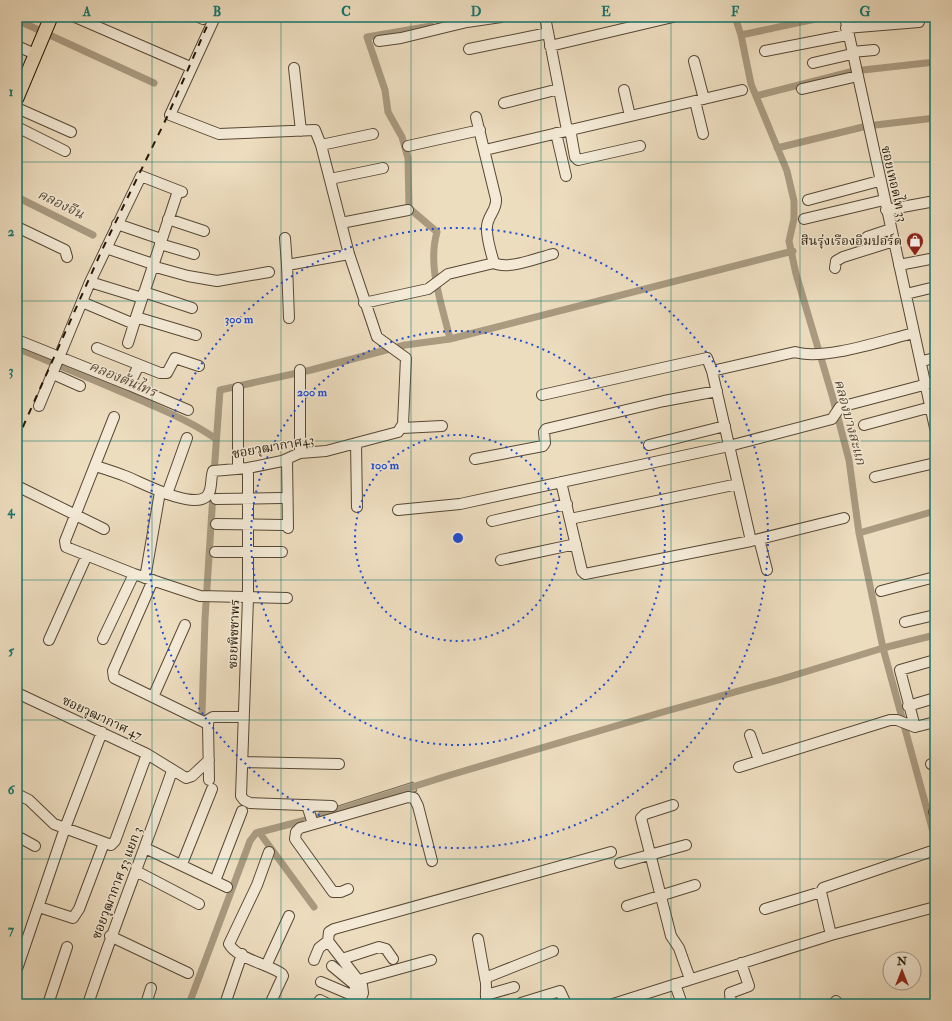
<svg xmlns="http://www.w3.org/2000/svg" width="952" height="1021" viewBox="0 0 952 1021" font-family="'IM FELL Double Pica','Noto Serif Thai',serif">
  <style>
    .green { fill: #cbbba0; stroke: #786954 }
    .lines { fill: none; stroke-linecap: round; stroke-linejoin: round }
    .canal { stroke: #a99a80; stroke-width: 7 }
    .minor-casing { stroke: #574835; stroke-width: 12 }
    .major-casing { stroke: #251707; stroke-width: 15 }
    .minor { stroke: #f3e9d5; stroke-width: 10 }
    .major { stroke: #edddbf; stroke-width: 13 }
    .rail { stroke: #251707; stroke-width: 2; stroke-dasharray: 7 7; stroke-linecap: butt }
    .grid { fill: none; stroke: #0f766e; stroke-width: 1; stroke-opacity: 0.55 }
    .ring { fill: none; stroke: #1d4ed8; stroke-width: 2; stroke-dasharray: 2 4 }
    .labels { text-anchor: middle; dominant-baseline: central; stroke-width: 3; stroke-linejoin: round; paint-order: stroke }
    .street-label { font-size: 13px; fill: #251707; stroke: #f3e9d5 }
    .poi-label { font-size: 13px; fill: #251707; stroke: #f3e9d5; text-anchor: end }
    .water-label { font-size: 14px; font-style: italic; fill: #5a4b37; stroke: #f3e9d5 }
    .centre { fill: #1d4ed8; stroke: #f3e9d5; stroke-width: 2 }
    .ring-label { font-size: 12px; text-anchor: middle; font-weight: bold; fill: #1d4ed8; stroke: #f3e9d5; stroke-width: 3; stroke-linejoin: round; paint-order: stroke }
    .neatline { fill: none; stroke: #0f766e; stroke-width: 1.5 }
    .grid-label { font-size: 13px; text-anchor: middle; font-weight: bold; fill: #0f766e }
  </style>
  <rect width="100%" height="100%" fill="#edddbf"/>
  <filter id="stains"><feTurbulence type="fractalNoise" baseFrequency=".005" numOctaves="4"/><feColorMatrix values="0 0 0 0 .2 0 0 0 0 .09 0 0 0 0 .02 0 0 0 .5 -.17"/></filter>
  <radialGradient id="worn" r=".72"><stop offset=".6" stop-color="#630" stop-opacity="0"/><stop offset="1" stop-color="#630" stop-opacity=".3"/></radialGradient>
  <path class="green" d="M 413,782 L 417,791 L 321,820 L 319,812 Z"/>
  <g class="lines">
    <path class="canal" d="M 735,17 L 741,35 L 751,84 L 787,171 L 794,201 L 794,219 L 789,241 L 796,274 L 832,395 L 849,460 L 859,533 L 883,648 L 935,839
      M 17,20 L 154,83
      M 431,26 L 367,37 L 385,90 L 388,112 L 402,137 L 408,158 L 409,208 L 437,232 C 427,267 442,304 450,339
      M 741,35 L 825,17
      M 756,96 L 854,71 L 935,62
      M 777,148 L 867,126 L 935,118
      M 17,197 L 93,235
      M 17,348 C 60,366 102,383 145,402 C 169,413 194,423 216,439
      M 214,474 L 220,390 L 311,370 L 405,345 L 450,339 L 793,251
      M 859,533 L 935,511
      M 202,714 L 205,619 L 213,494
      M 317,817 L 447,776 L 663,712 L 782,679 L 883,648 L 935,635
      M 259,832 L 314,907
      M 189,1004 L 250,841 L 256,833 L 306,820"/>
    <g class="minor-casing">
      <path id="minor" d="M 75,17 L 188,66
        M 199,17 L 203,19
        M 545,17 L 567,130
        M 845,17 L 935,428
        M 846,28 L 919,22
        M 379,41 L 401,38 L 467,22 L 501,17
        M 17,46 L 35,54
        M 550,46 L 673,17
        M 469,49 L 548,33
        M 765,51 L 847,35
        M 852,52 L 874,50
        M 694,61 L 704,99
        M 813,63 L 852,54
        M 294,68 L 301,131
        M 802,89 L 858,76
        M 624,90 L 630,116
        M 695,101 L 703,134
        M 504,103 L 559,89
        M 17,108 L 71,132
        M 476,117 L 496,199 C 497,210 488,215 487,226 C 486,238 491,252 494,263
        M 17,127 L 65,151
        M 570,129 L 575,157 L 578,160 L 640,146
        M 556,133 L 566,176
        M 321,145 L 373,134
        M 408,146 L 480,130
        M 485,150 L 742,90
        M 330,179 L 383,168
        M 808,200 L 879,181
        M 886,210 L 935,201
        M 168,219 L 204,231
        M 804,219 L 884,200
        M 341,223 L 408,210
        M 117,224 L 161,239
        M 17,227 L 65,250 L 67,257
        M 867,237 L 891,229
        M 285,238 L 287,265 L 349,254
        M 160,244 L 194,254
        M 106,248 L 153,264
        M 287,265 L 289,318
        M 899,265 L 935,258
        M 152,266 L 188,276 L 217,281 L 269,272
        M 835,268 L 836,261 L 843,257 L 894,241
        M 90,282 L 142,298
        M 144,292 L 192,308
        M 906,294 L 935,287
        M 82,302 L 134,324 L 136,317 L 196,335
        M 364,303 L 428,289 L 448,274 L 494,263 C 509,270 537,258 553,254
        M 136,317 L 178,191
        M 17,340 L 129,385 L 139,365
        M 128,343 L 134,324
        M 97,348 L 160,373 L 167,373 L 175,358 L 199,366
        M 922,361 L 935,358
        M 300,370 L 300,453
        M 712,371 L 795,352 C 824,361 884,340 914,333
        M 53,374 L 80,386
        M 129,385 L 188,410
        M 542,395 L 707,358 L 712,371 L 751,541
        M 39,406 L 90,282 L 141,176 L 182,192
        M 114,417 L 65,541 L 66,547 L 134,574 L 200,596 L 287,598
        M 864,425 L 931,407
        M 402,428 L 442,426
        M 356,443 L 357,507
        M 649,445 L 725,426
        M 287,459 L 288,528
        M 475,459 L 543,446 L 545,443 L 544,432 L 546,429 L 664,401 L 717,391
        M 96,466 C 105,469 115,472 125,476 C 141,482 190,509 206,497 C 213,491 210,479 213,471 L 248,468 L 282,461 L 300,453 L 326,451 L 398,432 L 403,424 L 406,358 L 377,337 L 349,254 L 321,145 L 315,130 L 219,134 L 170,115 L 215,17
        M 238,468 L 238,388
        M 248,468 L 248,598 L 241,796 L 244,800 L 250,803 L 332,806
        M 875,477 L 935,463
        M 561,482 L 582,571 L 585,574 L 751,541 L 844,518
        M 17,486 L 104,529
        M 167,494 L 187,438
        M 216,499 L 281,498
        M 398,510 L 460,504 L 729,446 L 832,419 L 840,407 L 935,382
        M 570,519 L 738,484
        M 492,521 L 567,504
        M 216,524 L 283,525
        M 759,539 L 767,570
        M 215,552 L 282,552
        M 501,560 L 576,544
        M 145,578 L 160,492
        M 153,580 L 113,671 L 114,678 L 208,724 L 208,720 L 213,717 L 244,717
        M 881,591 L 935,577
        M 905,622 L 935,615
        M 103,639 L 134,574
        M 49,640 L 87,555
        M 17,693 L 147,754 L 186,778 L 192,776 L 209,760
        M 153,697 L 185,625
        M 908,706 L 935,698
        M 208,724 L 209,780
        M 915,727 L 900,670 L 935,660
        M 750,735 L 759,760
        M 243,762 L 339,764
        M 931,764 L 935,763
        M 739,767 L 890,720 L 897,720 L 915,727 L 935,722
        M 17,794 L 29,800 L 54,824 L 111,845 L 115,841 L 147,754
        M 307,805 L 313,824
        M 673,805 L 645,814 L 641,818 L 671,936 L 679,948 L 690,979
        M 934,812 L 935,812
        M 17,836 L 35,846
        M 145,848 L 227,887
        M 269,852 L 257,885 L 229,944 C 237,959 269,964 282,974 L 283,976 L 270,1004
        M 620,863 L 686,845
        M 182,864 L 212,789
        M 136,871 L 199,904
        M 215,881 L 242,811
        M 348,889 L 341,892 L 333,892 L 295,839 L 296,832 L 300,828 L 408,797 L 414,798 L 418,806 L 432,861
        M 627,906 L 695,885
        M 39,907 L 73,918 L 79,909 L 104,843
        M 765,909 L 821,892
        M 831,935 L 821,892 L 823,888 L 935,850
        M 110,936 L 188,973
        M 478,939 L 485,978
        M 342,959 L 379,947 L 386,949 L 393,959
        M 314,960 L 319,948 L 328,941
        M 266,966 L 289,916
        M 332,966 L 355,985 L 354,1004
        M 17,969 L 65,828 L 102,732
        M 359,980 L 431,960
        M 321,982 L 354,996
        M 675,984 L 682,1004
        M 486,995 L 514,987
        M 320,1000 L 328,1004
        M 836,1001 L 837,1004
        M 521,1003 L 560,991 L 566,1004
        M 48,1004 L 67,947
        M 88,1004 C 114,926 145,849 172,771
        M 146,1004 L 151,988
        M 225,1004 L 242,954
        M 359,1004 L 363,993 L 362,985 L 328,941 L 329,932 L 334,929 L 611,852
        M 487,1004 C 484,994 488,988 485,978 L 553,951
        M 613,1004 L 831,935 L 935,907
        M 731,1004 L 730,993 L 749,986 L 741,963"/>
    </g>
    <g class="major-casing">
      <path id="major" d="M 17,98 L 51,17"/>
    </g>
    <use href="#minor" class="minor"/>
    <use href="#major" class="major"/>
    <path class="rail" d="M 17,440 L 102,250 L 168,115 L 211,17"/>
  </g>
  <path class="grid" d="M 152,17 L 152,1004M 281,17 L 281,1004M 411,17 L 411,1004M 541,17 L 541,1004M 671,17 L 671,1004M 800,17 L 800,1004M 17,162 L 935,162M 17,301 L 935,301M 17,441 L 935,441M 17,580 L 935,580M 17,720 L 935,720M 17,859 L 935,859"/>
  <g class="ring">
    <circle cx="458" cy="538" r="103"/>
    <circle cx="458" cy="538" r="207"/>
    <circle cx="458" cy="538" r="310"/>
  </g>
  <defs>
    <g id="shop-pin" transform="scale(0.9)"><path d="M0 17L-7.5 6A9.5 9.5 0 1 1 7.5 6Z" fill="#8f2418" stroke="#f3e9d5"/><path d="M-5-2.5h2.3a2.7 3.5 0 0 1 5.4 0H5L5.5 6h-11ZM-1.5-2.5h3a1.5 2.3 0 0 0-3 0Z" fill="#fff"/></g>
  </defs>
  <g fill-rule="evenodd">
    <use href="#shop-pin" x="915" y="241"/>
  </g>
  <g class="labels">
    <g class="street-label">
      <text transform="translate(894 184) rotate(77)">ซอยเทอดไท 33</text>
      <text transform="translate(273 447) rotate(-10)">ซอยวุฒากาศ43</text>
      <text transform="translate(234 634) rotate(-88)">ซอยพิชชาพร</text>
      <text transform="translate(102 718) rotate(25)">ซอยวุฒากาศ 47</text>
      <text transform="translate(117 883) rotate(-69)">ซอยวุฒากาศ 53 แยก 3</text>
    </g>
    <g class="poi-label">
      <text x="902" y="241">สินรุ่งเรืองอิมปอร์ด</text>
    </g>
    <g class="water-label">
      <text transform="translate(61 204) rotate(26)">คลองจีน</text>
      <text transform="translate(123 379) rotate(23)">คลองต้นไทร</text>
      <text transform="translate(850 422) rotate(75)">คลองบางสะแก</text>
    </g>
  </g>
  <circle cx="458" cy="538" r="6" class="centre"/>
  <g class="ring-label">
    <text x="239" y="323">300 m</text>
    <text x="312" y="396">200 m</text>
    <text x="385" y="469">100 m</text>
  </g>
  <rect width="952" height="1021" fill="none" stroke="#edddbf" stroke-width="44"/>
  <g transform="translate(902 971)"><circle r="19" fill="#f3e9d5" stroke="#a19583"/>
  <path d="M0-3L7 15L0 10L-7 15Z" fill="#8f2418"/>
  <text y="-6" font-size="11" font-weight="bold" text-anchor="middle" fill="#251707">N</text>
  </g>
  <rect x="22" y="22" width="908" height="977" class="neatline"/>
  <g class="grid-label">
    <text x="87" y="16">A</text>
    <text x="217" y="16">B</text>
    <text x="346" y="16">C</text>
    <text x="476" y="16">D</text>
    <text x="606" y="16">E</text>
    <text x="735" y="16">F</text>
    <text x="865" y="16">G</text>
    <text x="11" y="96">1</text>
    <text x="11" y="236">2</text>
    <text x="11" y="375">3</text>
    <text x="11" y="515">4</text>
    <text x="11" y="655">5</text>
    <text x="11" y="794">6</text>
    <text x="11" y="934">7</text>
  </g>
  <rect width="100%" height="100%" filter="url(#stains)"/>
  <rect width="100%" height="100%" fill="url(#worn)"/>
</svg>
